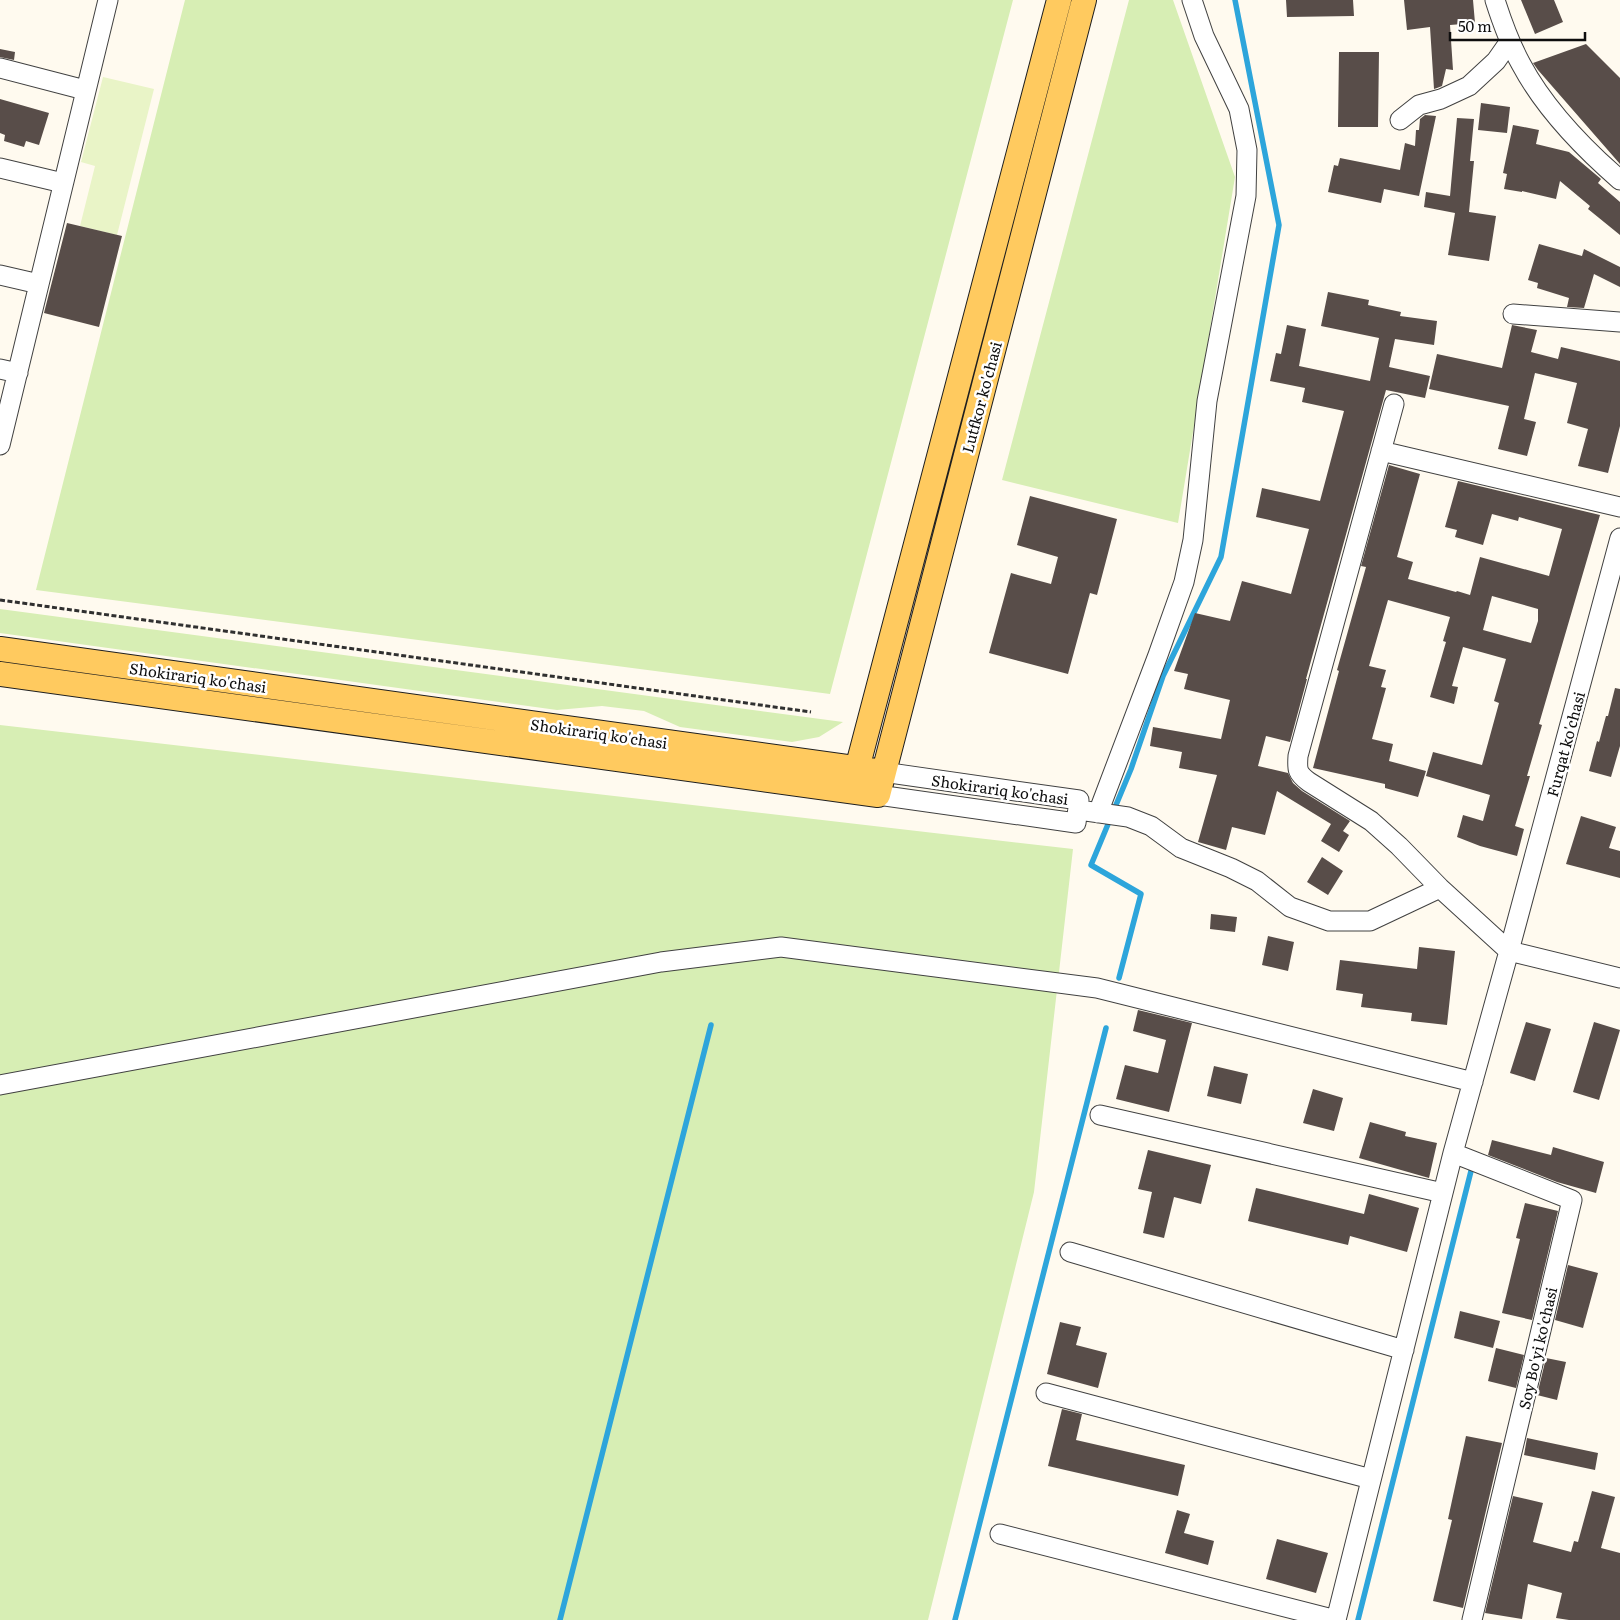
<svg xmlns="http://www.w3.org/2000/svg" width="1620" height="1620" viewBox="0 0 1620 1620" font-family="Literata,serif">
  <style>
    .grass { fill: #d7eeb4 }
    .pitch { fill: #e9f4c7 }
    .lines { fill: none; stroke-linecap: round; stroke-linejoin: round }
    .stream { stroke: #2da5db; stroke-width: 5.5 }
    .building { fill: #584d49; fill-rule: evenodd }
    .minor-casing { stroke: #414141; stroke-width: 21 }
    .major-casing { stroke: #1f1f1f; stroke-width: 26 }
    .path { stroke: #303030; stroke-width: 3; stroke-dasharray: 5 2.5; stroke-linecap: butt }
    .minor { stroke: #fff; stroke-width: 19 }
    .major { stroke: #ffca5f; stroke-width: 24 }
    .labels { text-anchor: middle; dominant-baseline: central; stroke-width: 5; stroke-linejoin: round; paint-order: stroke }
    .street-label { font-size: 15px; fill: #0e0e0e; stroke: #fff }
  </style>
  <rect width="100%" height="100%" fill="#fffaef"/>
  <path class="grass" d="M 185,0 L 1013,0 L 830,694 L 36,590 Z
    M 1129,0 L 1173,0 L 1235,177 L 1178,523 L 1002,480 Z
    M 0,609 L 843,722 L 819,737 L 792,742 L 680,727 L 644,711 L 602,706 L 557,710 L 0,633 Z
    M 0,725 L 1073,849 L 1034,1192 L 928,1620 L 0,1620 Z"/>
  <path class="pitch" d="M 103,77 L 154,89 L 117,235 L 80,226 L 95,166 L 81,162 Z"/>
  <g class="lines">
    <path class="stream" d="M 1119,978 L 1141,894 L 1091,865 L 1131,769 L 1163,676 L 1221,557 L 1279,225 L 1235,0
      M 560,1620 L 711,1025
      M 955,1620 L 1106,1028
      M 1358,1620 L 1471,1171"/>
  </g>
  <path class="building" d="M 1286,0 L 1353,0 L 1354,16 L 1287,17 Z
    M 1404,0 L 1473,0 L 1475,23 L 1450,25 L 1453,70 L 1446,69 L 1442,86 L 1437,88 L 1434,89 L 1430,27 L 1407,30 Z
    M 1521,0 L 1554,0 L 1563,22 L 1535,34 Z
    M 1586,44 L 1620,78 L 1620,164 L 1538,70 L 1533,63 Z
    M 0,49 L 15,52 L 14,60 L 0,57 Z
    M 1339,52 L 1379,52 L 1378,127 L 1338,127 Z
    M 0,99 L 49,113 L 39,145 L 26,141 L 24,147 L 4,141 L 5,135 L 0,133 Z
    M 1481,103 L 1510,107 L 1507,133 L 1478,130 Z
    M 1425,115 L 1436,116 L 1419,196 L 1384,189 L 1381,203 L 1328,192 L 1334,165 L 1338,166 L 1340,158 L 1400,170 L 1405,143 L 1415,146 L 1416,130 L 1419,130 L 1420,119 Z
    M 1457,118 L 1474,119 L 1470,161 L 1474,161 L 1469,212 L 1496,216 L 1489,261 L 1448,255 L 1455,213 L 1424,207 L 1426,192 L 1450,196 Z
    M 1513,125 L 1539,130 L 1536,144 L 1569,152 L 1601,179 L 1598,183 L 1620,202 L 1620,235 L 1588,209 L 1590,206 L 1560,181 L 1556,199 L 1522,191 L 1522,192 L 1504,189 L 1507,174 L 1503,173 Z
    M 67,223 L 122,236 L 99,327 L 44,313 Z
    M 1539,244 L 1582,256 L 1584,249 L 1620,267 L 1620,287 L 1594,274 L 1584,308 L 1567,307 L 1569,298 L 1537,288 L 1538,283 L 1528,280 Z
    M 1328,292 L 1369,300 L 1368,305 L 1401,312 L 1400,316 L 1437,321 L 1434,345 L 1395,339 L 1389,367 L 1430,376 L 1425,398 L 1386,390 L 1306,679 L 1307,679 L 1290,742 L 1266,736 L 1258,766 L 1288,773 L 1293,783 L 1302,791 L 1350,821 L 1343,831 L 1349,835 L 1339,852 L 1321,841 L 1331,824 L 1277,791 L 1265,835 L 1232,827 L 1226,850 L 1198,842 L 1217,775 L 1179,768 L 1182,752 L 1150,746 L 1153,727 L 1221,739 L 1230,700 L 1184,689 L 1188,674 L 1174,671 L 1195,613 L 1230,621 L 1242,581 L 1291,594 L 1309,529 L 1256,517 L 1262,488 L 1320,501 L 1344,411 L 1302,402 L 1305,388 L 1270,381 L 1276,353 L 1281,354 L 1287,325 L 1306,329 L 1299,366 L 1370,381 L 1379,338 L 1321,326 Z
    M 1512,325 L 1537,330 L 1531,352 L 1558,359 L 1561,347 L 1620,361 L 1620,426 L 1608,473 L 1578,466 L 1588,429 L 1567,423 L 1577,383 L 1535,373 L 1524,419 L 1536,422 L 1527,456 L 1498,449 L 1509,406 L 1429,389 L 1437,354 L 1502,368 Z
    M 1389,465 L 1420,474 L 1397,557 L 1413,562 L 1408,579 L 1456,592 L 1457,591 L 1470,595 L 1480,557 L 1549,576 L 1562,529 L 1519,517 L 1518,521 L 1492,514 L 1483,545 L 1455,537 L 1457,530 L 1445,527 L 1458,481 L 1600,515 L 1539,724 L 1542,725 L 1527,776 L 1530,776 L 1515,826 L 1524,829 L 1517,856 L 1480,846 L 1457,837 L 1463,815 L 1483,821 L 1490,795 L 1426,776 L 1433,752 L 1482,765 L 1499,703 L 1494,701 L 1506,659 L 1463,647 L 1452,686 L 1458,687 L 1454,704 L 1430,697 L 1446,642 L 1443,641 L 1450,617 L 1388,600 L 1369,666 L 1386,670 L 1381,687 L 1386,688 L 1372,739 L 1393,744 L 1389,761 L 1426,771 L 1418,797 L 1385,788 L 1385,784 L 1313,768 L 1339,671 L 1337,670 L 1366,567 L 1361,566 ZM 1492,596 L 1538,609 L 1538,621 L 1531,643 L 1483,630 Z
    M 1030,496 L 1117,519 L 1097,595 L 1090,593 L 1068,674 L 989,653 L 1011,573 L 1051,584 L 1058,557 L 1017,545 Z
    M 1615,688 L 1620,689 L 1620,746 L 1611,777 L 1589,771 L 1597,741 L 1599,742 L 1606,716 L 1608,716 Z
    M 1581,816 L 1616,827 L 1609,848 L 1620,851 L 1620,878 L 1566,864 Z
    M 1322,857 L 1343,871 L 1328,895 L 1307,882 Z
    M 1211,914 L 1237,917 L 1235,932 L 1210,929 Z
    M 1268,936 L 1294,942 L 1288,971 L 1262,965 Z
    M 1419,947 L 1455,951 L 1447,1025 L 1411,1021 L 1412,1013 L 1361,1007 L 1363,994 L 1336,990 L 1340,960 L 1417,969 Z
    M 1138,1010 L 1192,1023 L 1169,1112 L 1116,1099 L 1125,1065 L 1158,1073 L 1166,1040 L 1133,1031 Z
    M 1526,1022 L 1551,1029 L 1535,1081 L 1510,1073 Z
    M 1594,1022 L 1620,1030 L 1599,1100 L 1573,1092 Z
    M 1214,1066 L 1248,1074 L 1241,1104 L 1207,1096 Z
    M 1313,1089 L 1343,1098 L 1334,1131 L 1303,1123 Z
    M 1370,1122 L 1406,1132 L 1405,1136 L 1437,1143 L 1429,1178 L 1359,1158 Z
    M 1492,1140 L 1551,1155 L 1553,1147 L 1604,1162 L 1596,1193 L 1557,1182 L 1488,1155 Z
    M 1148,1150 L 1211,1165 L 1201,1204 L 1174,1197 L 1164,1238 L 1143,1233 L 1152,1192 L 1138,1189 Z
    M 1256,1188 L 1364,1214 L 1369,1194 L 1419,1208 L 1407,1252 L 1350,1236 L 1348,1245 L 1248,1221 Z
    M 1525,1203 L 1558,1211 L 1532,1320 L 1502,1313 L 1520,1239 L 1516,1238 Z
    M 1568,1265 L 1598,1273 L 1583,1328 L 1555,1320 Z
    M 1460,1311 L 1500,1321 L 1493,1348 L 1454,1338 Z
    M 1060,1322 L 1081,1327 L 1076,1345 L 1107,1353 L 1098,1388 L 1047,1374 Z
    M 1496,1348 L 1524,1355 L 1516,1388 L 1488,1381 Z
    M 1546,1358 L 1566,1362 L 1557,1400 L 1537,1395 Z
    M 1062,1409 L 1082,1414 L 1076,1440 L 1185,1465 L 1178,1496 L 1048,1466 Z
    M 1466,1436 L 1502,1443 L 1463,1608 L 1433,1601 L 1452,1520 L 1448,1519 Z
    M 1527,1438 L 1598,1453 L 1595,1470 L 1524,1455 Z
    M 1592,1491 L 1615,1497 L 1601,1548 L 1620,1553 L 1620,1620 L 1569,1620 L 1556,1618 L 1562,1593 L 1528,1584 L 1522,1619 L 1485,1613 L 1513,1496 L 1543,1503 L 1533,1542 L 1571,1552 L 1574,1541 L 1578,1542 Z
    M 1177,1510 L 1190,1514 L 1184,1533 L 1214,1541 L 1208,1565 L 1165,1553 Z
    M 1277,1539 L 1328,1553 L 1316,1593 L 1266,1579 Z"/>
  <g class="lines">
    <g class="minor-casing">
      <path id="minor" d="M 1495,0 C 1502,22 1510,44 1521,64 C 1545,109 1582,147 1620,180
        M 0,68 L 85,90
        M 1400,120 L 1419,105 L 1441,99 L 1469,86 L 1496,61 L 1510,41
        M 0,168 L 63,183
        M 0,275 L 39,284
        M 1513,314 L 1620,322
        M 0,369 L 18,373
        M 1394,404 L 1298,756 C 1297,770 1297,773 1309,782 L 1371,821 L 1399,846 L 1440,888 L 1509,951 L 1620,978
        M 0,445 L 108,0
        M 1381,451 L 1620,507
        M 878,795 L 1076,823 L 1079,800 L 883,772
        M 1086,811 L 1128,817 L 1151,826 L 1181,848 L 1231,868 L 1257,881 L 1290,907 L 1329,921 L 1370,921 L 1440,888
        M 1098,813 L 1158,655 L 1184,582 L 1193,540 L 1207,401 L 1246,196 L 1247,150 L 1239,109 L 1204,36 L 1192,0
        M 0,1085 L 661,962 L 781,947 L 1097,988 L 1473,1082
        M 1100,1115 L 1443,1193
        M 1453,1153 L 1572,1200 L 1472,1620
        M 1070,1252 L 1404,1350
        M 1046,1393 L 1371,1479
        M 1000,1534 L 1336,1620
        M 1336,1620 L 1453,1153 L 1509,951 L 1620,538"/>
    </g>
    <g class="major-casing">
      <path id="major" d="M 0,649 L 883,772
        M 0,674 L 878,795 L 1084,0
        M 853,784 L 1059,0"/>
    </g>
    <path class="path" d="M 0,600 L 811,712"/>
    <use href="#minor" class="minor"/>
    <use href="#major" class="major"/>
  </g>
  <g class="labels">
    <g class="street-label">
      <text transform="translate(981 397) rotate(-75)">Lutfkor ko'chasi</text>
      <text transform="translate(198 677) rotate(8)">Shokirariq ko'chasi</text>
      <text transform="translate(599 733) rotate(8)">Shokirariq ko'chasi</text>
      <text transform="translate(1565 744) rotate(-75)">Furqat ko'chasi</text>
      <text transform="translate(1000 789) rotate(8)">Shokirariq ko'chasi</text>
      <text transform="translate(1537 1348) rotate(-77)">Soy Bo'yi ko'chasi</text>
    </g>
  </g>
  <path d="M1450 32v8h135v-8" fill="none" stroke="#0e0e0e" stroke-width="2.5"/>
  <text x="1458" y="32" font-size="15" fill="#0e0e0e" stroke="#ffffff" stroke-width="4" paint-order="stroke">50 m</text>
</svg>
